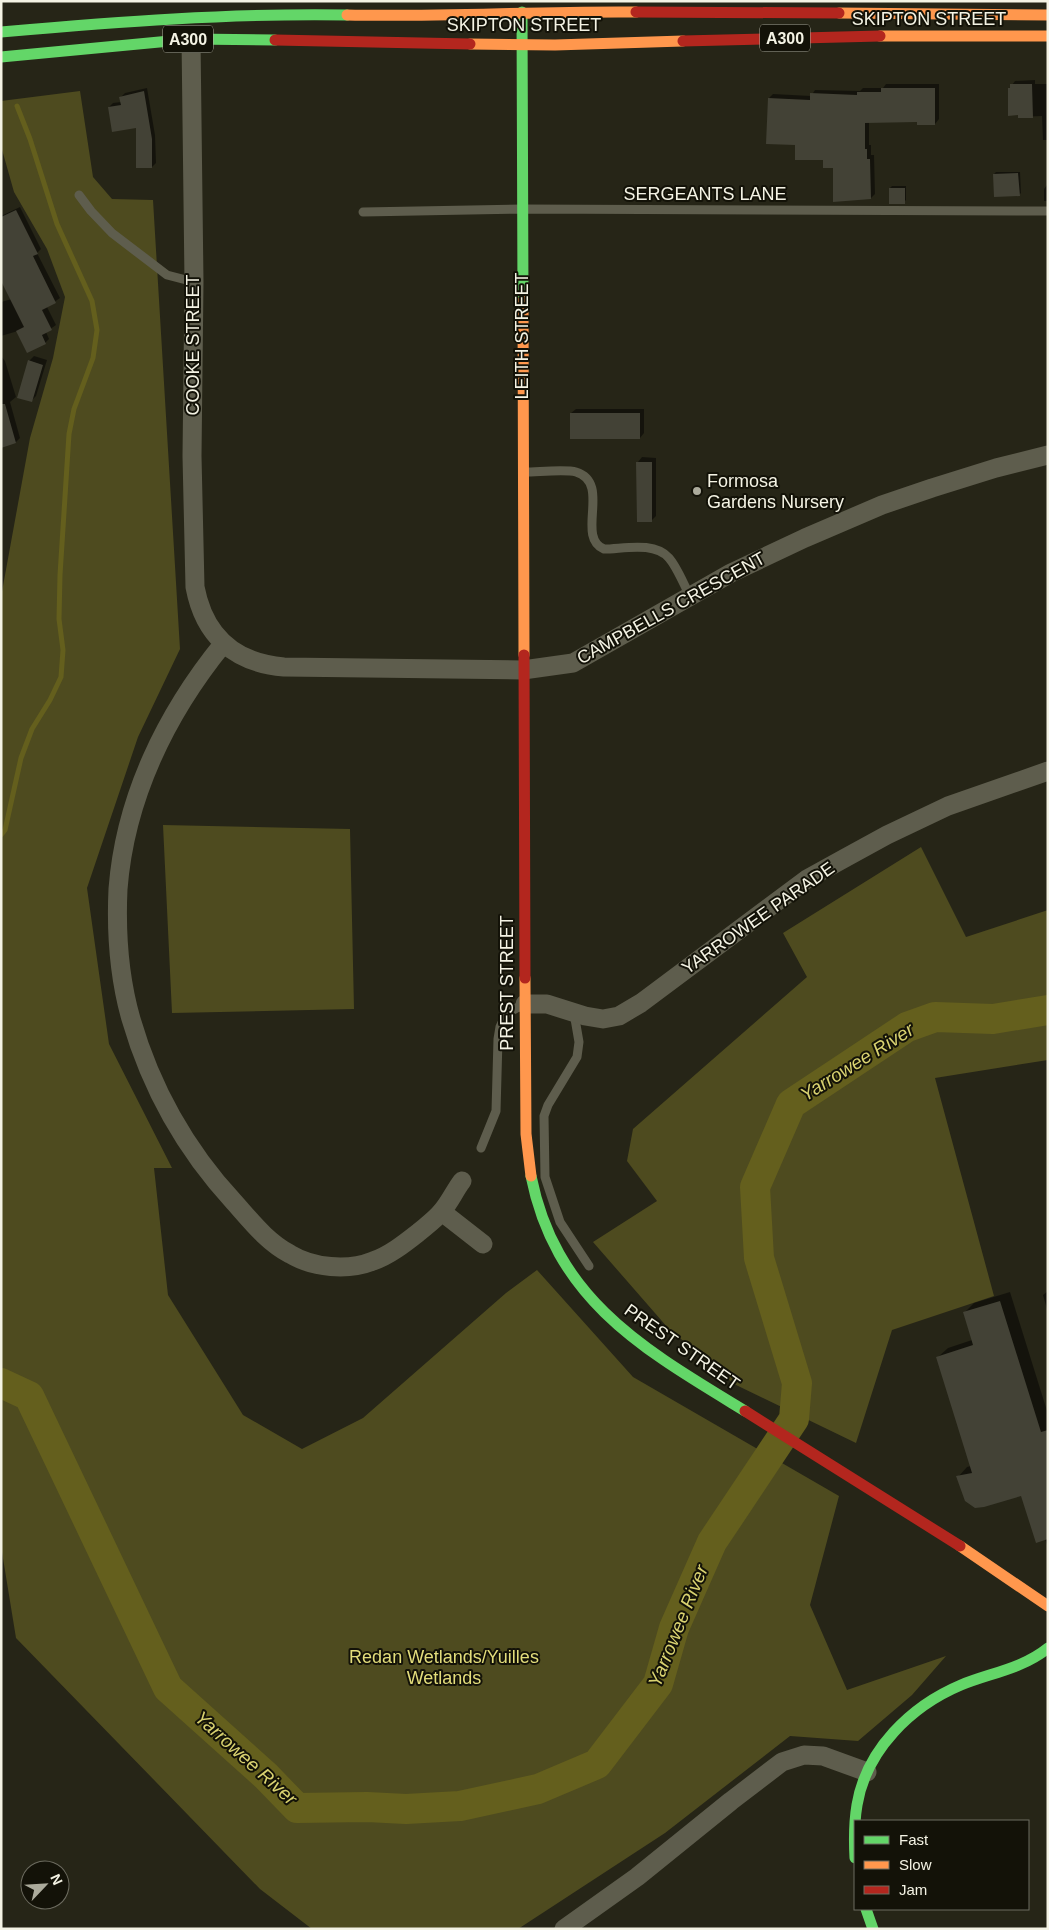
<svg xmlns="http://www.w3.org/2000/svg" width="1049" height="1930" viewBox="0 0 1049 1930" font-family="Helvetica,sans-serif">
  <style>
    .green { fill: #4e4b1f }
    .shadow { fill: #0007 }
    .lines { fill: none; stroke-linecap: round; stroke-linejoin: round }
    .stream { stroke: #645f1d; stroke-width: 5 }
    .river { stroke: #645f1d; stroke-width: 30 }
    .building { fill: #434236 }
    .lane { stroke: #5e5d4d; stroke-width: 9 }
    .street { stroke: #5e5d4d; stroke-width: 19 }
    .fast { stroke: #63d668; stroke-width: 11 }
    .slow { stroke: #ff974d; stroke-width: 11 }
    .jam { stroke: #b3261e; stroke-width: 11 }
    .poi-dot { fill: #acab9c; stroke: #131208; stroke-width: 2 }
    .labels { text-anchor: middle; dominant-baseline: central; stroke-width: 4; stroke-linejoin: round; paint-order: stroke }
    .shield { fill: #131208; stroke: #b0b0a2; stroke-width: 1 }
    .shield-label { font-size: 16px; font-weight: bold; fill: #f4f3e4 }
    .street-label { font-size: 18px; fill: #f4f3e4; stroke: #131208 }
    .poi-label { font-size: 18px; fill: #f4f3e4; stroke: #131208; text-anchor: start }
    .park-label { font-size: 18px; fill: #e3dd7b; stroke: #131208 }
    .water-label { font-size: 19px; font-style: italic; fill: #d9d270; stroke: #131208 }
  </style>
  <rect width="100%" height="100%" fill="#262517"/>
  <path class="green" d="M 80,91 L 93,177 L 112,199 L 153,200 L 180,649 L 138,737 L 87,888 L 109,1044 L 172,1168 L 154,1168 L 168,1295 L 243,1415 L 302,1449 L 363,1418 L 506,1293 L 537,1270 L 633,1377 L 839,1496 L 810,1605 L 847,1690 L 946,1656 L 912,1695 L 858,1741 L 790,1736 L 665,1833 L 518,1929 L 312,1929 L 260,1889 L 16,1638 L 1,1546 L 1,597 L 30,438 L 53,358 L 65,297 L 47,249 L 14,192 L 1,146 L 1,101 Z
    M 163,825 L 350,829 L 354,1009 L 172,1013 Z
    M 921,847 L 966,937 L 1048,910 L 1048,1060 L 935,1078 L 994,1296 L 892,1330 L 856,1443 L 734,1384 L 668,1328 L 593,1242 L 657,1201 L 627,1161 L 633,1129 L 807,977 L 783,933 Z"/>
  <path class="shadow" d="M 1035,80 L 1035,84 L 1048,84 L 1048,140 L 1043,140 L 1042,116 L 1019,117 L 1009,89 L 1015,81 Z
    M 886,84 L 939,84 L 939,119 L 935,124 L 918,121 L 869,122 L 869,145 L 871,145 L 871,155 L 874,155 L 875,194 L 871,198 L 824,159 L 796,144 L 769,98 L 773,94 L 811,96 L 815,90 L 860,91 L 863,88 L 883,88 Z
    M 147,88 L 155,135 L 156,163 L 152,167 L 138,127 L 109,107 L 113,103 L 121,102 L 121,97 L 125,93 Z
    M 996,172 L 1020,172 L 1021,193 L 1019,195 L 994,174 Z
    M 1047,185 L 1048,201 L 1044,201 L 1044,189 Z
    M 892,186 L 906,186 L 906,200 L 904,202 L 890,188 Z
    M 20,207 L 41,249 L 37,253 L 60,298 L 47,307 L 56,325 L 46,332 L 49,339 L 45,343 L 18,331 L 1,336 L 1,302 L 12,299 L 1,278 L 1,216 Z
    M 1,356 L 5,361 L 16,397 L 10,402 L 20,438 L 16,442 L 1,447 Z
    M 34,356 L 47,360 L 36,396 L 31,401 L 29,361 Z
    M 576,409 L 644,409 L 644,433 L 640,438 L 571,413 Z
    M 642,457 L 656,458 L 656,516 L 652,520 L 638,462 Z
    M 1048,1291 L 1048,1308 L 1047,1309 L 1043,1295 Z
    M 1010,1292 L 1048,1414 L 1048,1548 L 1045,1539 L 1022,1495 L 958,1477 L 967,1467 L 971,1466 L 938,1357 L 948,1348 L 972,1340 L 964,1313 L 974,1303 Z"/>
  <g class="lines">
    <path class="stream" d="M 1,835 L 5,830 L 21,758 L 32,729 L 50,700 L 61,677 L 63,650 L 59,619 L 60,575 L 69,434 L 74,409 L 93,358 L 97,330 L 92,301 L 57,224 L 30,139 L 17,106"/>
    <path class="river" d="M 1,1383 L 29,1396 L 168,1688 L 266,1776 L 297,1808 L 367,1807 L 406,1809 L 460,1806 L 538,1789 L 597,1764 L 658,1684 L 674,1628 L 712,1542 L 794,1419 L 797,1383 L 759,1258 L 755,1187 L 791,1104 L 907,1027 L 935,1017 L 993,1019 L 1048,1010"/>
  </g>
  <path class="building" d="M 1010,84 L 1032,84 L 1033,118 L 1018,118 L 1018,115 L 1008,116 L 1008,88 L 1010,88 Z
    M 881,88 L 935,88 L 935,125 L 917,125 L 917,122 L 865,123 L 865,149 L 867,149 L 867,159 L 870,159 L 871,199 L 833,202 L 833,168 L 823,168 L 823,160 L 795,160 L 795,145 L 766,144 L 768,98 L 810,100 L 810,93 L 857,95 L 857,92 L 881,92 Z
    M 144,91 L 152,139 L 152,168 L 136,168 L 136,128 L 112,132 L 108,107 L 121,105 L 119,97 Z
    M 1018,173 L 1020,196 L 994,197 L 993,174 Z
    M 889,188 L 905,188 L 905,204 L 889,204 Z
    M 16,210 L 38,254 L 33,256 L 56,303 L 42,310 L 52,330 L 42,335 L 46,344 L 27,353 L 16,331 L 24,327 L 1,281 L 1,217 Z
    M 28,360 L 43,365 L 32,402 L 17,398 Z
    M 1,404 L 5,404 L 16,443 L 1,448 Z
    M 570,413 L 640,413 L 640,439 L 570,439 Z
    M 636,462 L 652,462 L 652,522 L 637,522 Z
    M 1000,1301 L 1041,1432 L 1048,1430 L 1048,1539 L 1036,1543 L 1021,1496 L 984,1507 L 975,1508 L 965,1501 L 956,1476 L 972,1473 L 936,1357 L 973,1345 L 963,1312 Z"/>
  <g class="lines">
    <path class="lane" d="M 79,195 L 91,211 L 112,233 L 167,275 L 194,282
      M 363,212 L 522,209 L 1048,211
      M 525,472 C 538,472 566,469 576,472 C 612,483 575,537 604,549 C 623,549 654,541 669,558 C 677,567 684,585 690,596
      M 574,1013 L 579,1042 L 577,1057 L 548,1105 L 544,1116 L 545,1177 L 560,1222 L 589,1266
      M 481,1148 L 496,1111 L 498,1039 L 500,1027 L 506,1014 L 522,1005"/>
    <path class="street" d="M 191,39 L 194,282 L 192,456 L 195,587 C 204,635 234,663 284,667 L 523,670 L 573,663 L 731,573 L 805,538 L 882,505 L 932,488 L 996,468 L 1048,455
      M 223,644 C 166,714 125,798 118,889 C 116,932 119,977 131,1019 C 151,1088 185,1149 234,1202 C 251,1221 267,1242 290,1254 C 313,1268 348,1271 373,1261 C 390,1255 405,1243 419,1232 C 426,1226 436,1219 442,1211 C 450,1202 455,1190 462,1181
      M 525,1004 L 547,1004 L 585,1016 L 603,1019 L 619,1016 L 641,1003 L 807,879 L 845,858 L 887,835 L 948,806 L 1048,771
      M 442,1212 L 483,1244
      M 564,1929 L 637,1877 L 731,1801 L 782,1762 L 804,1755 L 823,1756 L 867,1772"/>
    <path class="fast" d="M 522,12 L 523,301
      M 1,32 C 116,22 231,13 347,15
      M 1,57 L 191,39 L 275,40
      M 531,1176 C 556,1301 645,1350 745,1411
      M 855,1858 C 854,1840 854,1823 857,1805 C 866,1750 911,1706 961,1685 C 990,1673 1022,1669 1048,1648
      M 866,1909 L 873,1929"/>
    <path class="slow" d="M 839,13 L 1048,15
      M 347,15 C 443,17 539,11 636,12
      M 880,36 L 1048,36
      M 470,44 L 555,45 L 683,41
      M 523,301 L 524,655
      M 525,978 L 526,1134 L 531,1176
      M 960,1546 L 1048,1606"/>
    <path class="jam" d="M 636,12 L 839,13
      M 275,40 L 470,44
      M 683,41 L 880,36
      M 524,655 L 525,978
      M 745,1411 L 960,1546"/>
  </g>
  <circle class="poi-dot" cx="697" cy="491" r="5"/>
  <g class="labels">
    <g class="shield">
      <rect x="760" y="24.5" width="50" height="27" rx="4"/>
      <rect x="163" y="25.5" width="50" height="27" rx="4"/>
    </g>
    <g class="shield-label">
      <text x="785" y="38">A300</text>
      <text x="188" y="39">A300</text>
    </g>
    <g class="street-label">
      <text x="929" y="19">SKIPTON STREET</text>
      <text x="524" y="25">SKIPTON STREET</text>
      <text x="705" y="194">SERGEANTS LANE</text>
      <text transform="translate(522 336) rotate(-90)">LEITH STREET</text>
      <text transform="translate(193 345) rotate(-90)">COOKE STREET</text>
      <text transform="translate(671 608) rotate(-29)">CAMPBELLS CRESCENT</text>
      <text transform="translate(758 918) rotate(-35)">YARROWEE PARADE</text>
      <text transform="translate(507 983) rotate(-90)">PREST STREET</text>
      <text transform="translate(682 1347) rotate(35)">PREST STREET</text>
    </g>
    <g class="poi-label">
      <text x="707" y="481">Formosa<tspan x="707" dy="21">Gardens Nursery</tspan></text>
    </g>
    <g class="park-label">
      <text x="444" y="1657">Redan Wetlands/Yuilles<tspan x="444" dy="21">Wetlands</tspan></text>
    </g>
    <g class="water-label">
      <text transform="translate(857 1062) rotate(-32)">Yarrowee River</text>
      <text transform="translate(678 1626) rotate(-68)">Yarrowee River</text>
      <text transform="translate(246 1758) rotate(42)">Yarrowee River</text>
    </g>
  </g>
  <rect width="1049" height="1930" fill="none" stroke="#f4f3e4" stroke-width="5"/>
  <rect x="854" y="1820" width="175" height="90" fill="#131208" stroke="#6d6c60"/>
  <rect x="864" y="1836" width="25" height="8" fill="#63d668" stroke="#6d6c60"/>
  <text x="899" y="1845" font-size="15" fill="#f4f3e4">Fast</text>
  <rect x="864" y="1861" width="25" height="8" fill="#ff974d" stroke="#6d6c60"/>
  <text x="899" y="1870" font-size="15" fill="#f4f3e4">Slow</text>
  <rect x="864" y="1886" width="25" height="8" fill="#b3261e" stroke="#6d6c60"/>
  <text x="899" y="1895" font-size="15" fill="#f4f3e4">Jam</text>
  <g transform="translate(45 1885) rotate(65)"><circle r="24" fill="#131208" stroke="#6d6c60"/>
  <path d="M0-4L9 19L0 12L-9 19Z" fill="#acab9c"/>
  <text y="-8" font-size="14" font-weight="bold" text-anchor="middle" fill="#f4f3e4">N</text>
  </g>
</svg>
